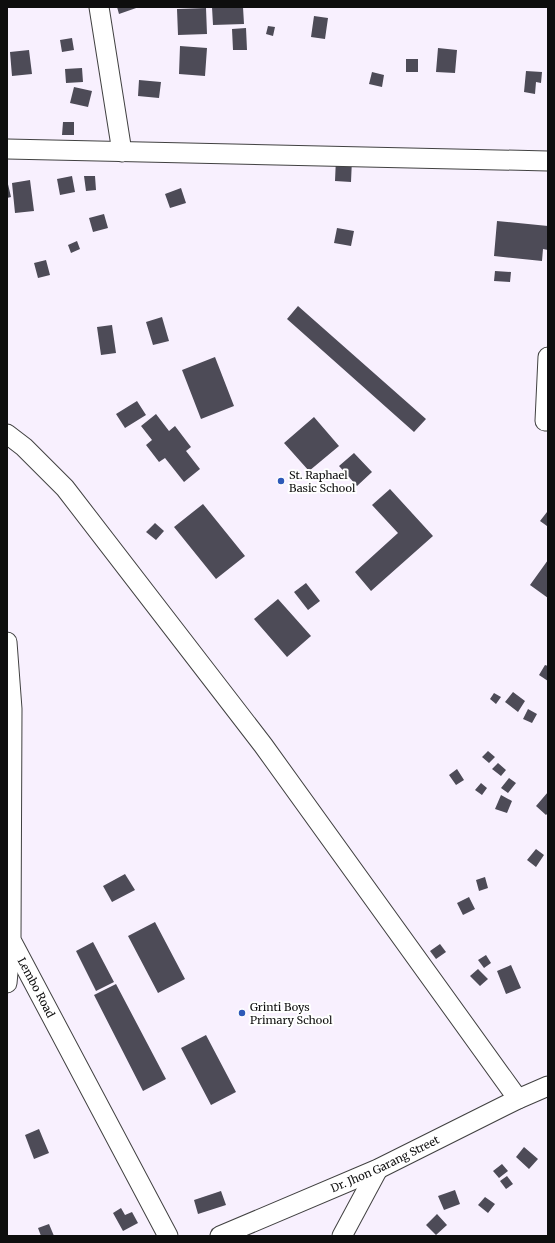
<svg xmlns="http://www.w3.org/2000/svg" width="555" height="1243" viewBox="0 0 555 1243" font-family="Merriweather,serif">
  <style>
    .building { fill: #4d4b57 }
    .lines { fill: none; stroke-linecap: round; stroke-linejoin: round }
    .minor-casing { stroke: #414141; stroke-width: 21 }
    .minor { stroke: #fff; stroke-width: 19 }
    .poi-dot { fill: #2d59b8; stroke: #fff; stroke-width: 1.5 }
    .labels { text-anchor: middle; dominant-baseline: central; stroke-width: 4; stroke-linejoin: round; paint-order: stroke }
    .poi-label { font-size: 11px; fill: #0e0e0e; stroke: #fff; text-anchor: start }
    .street-label { font-size: 11px; fill: #0e0e0e; stroke: #fff }
  </style>
  <rect width="100%" height="100%" fill="#f8f0fe"/>
  <path class="building" d="M 117,7 L 139,7 L 119,14 Z
    M 212,7 L 243,7 L 244,24 L 213,25 Z
    M 206,8 L 207,34 L 178,35 L 177,9 Z
    M 314,16 L 328,18 L 325,39 L 311,37 Z
    M 268,26 L 275,27 L 273,36 L 266,34 Z
    M 246,28 L 247,50 L 233,50 L 232,29 Z
    M 72,38 L 74,50 L 62,52 L 60,40 Z
    M 180,46 L 207,48 L 205,76 L 179,74 Z
    M 438,48 L 457,50 L 455,73 L 436,72 Z
    M 29,50 L 32,74 L 12,76 L 10,52 Z
    M 406,59 L 418,59 L 418,72 L 406,72 Z
    M 82,68 L 83,82 L 66,83 L 65,69 Z
    M 526,71 L 542,72 L 541,83 L 536,82 L 535,94 L 524,92 Z
    M 372,72 L 384,75 L 382,87 L 369,84 Z
    M 139,80 L 161,82 L 159,98 L 138,96 Z
    M 74,87 L 92,91 L 88,107 L 70,103 Z
    M 63,122 L 74,122 L 74,135 L 62,135 Z
    M 336,158 L 352,159 L 351,182 L 335,181 Z
    M 72,176 L 75,192 L 60,195 L 57,179 Z
    M 84,176 L 95,176 L 96,190 L 86,191 Z
    M 7,180 L 11,197 L 7,198 Z
    M 30,180 L 34,211 L 15,213 L 12,183 Z
    M 181,188 L 186,203 L 170,208 L 165,194 Z
    M 104,214 L 108,228 L 93,232 L 89,218 Z
    M 497,221 L 548,226 L 548,250 L 543,249 L 542,261 L 494,256 Z
    M 337,228 L 354,231 L 351,246 L 334,243 Z
    M 77,241 L 80,249 L 71,253 L 68,245 Z
    M 46,260 L 50,275 L 38,278 L 34,263 Z
    M 495,271 L 511,272 L 510,282 L 494,281 Z
    M 298,306 L 426,419 L 414,432 L 287,319 Z
    M 162,317 L 169,341 L 153,345 L 146,322 Z
    M 112,325 L 116,353 L 101,355 L 97,327 Z
    M 215,357 L 234,406 L 201,419 L 182,370 Z
    M 137,401 L 146,415 L 125,428 L 116,414 Z
    M 156,414 L 169,431 L 175,426 L 191,447 L 186,451 L 200,469 L 184,482 L 165,458 L 159,462 L 146,445 L 152,440 L 141,426 Z
    M 314,417 L 339,446 L 309,471 L 284,443 Z
    M 354,453 L 372,472 L 357,486 L 339,466 Z
    M 390,489 L 433,536 L 371,591 L 355,572 L 398,533 L 372,505 Z
    M 203,504 L 245,556 L 216,579 L 174,527 Z
    M 547,512 L 548,513 L 547,526 L 540,521 Z
    M 155,523 L 164,531 L 156,540 L 146,532 Z
    M 548,560 L 548,598 L 530,585 Z
    M 306,583 L 320,601 L 308,610 L 294,592 Z
    M 278,599 L 311,636 L 287,657 L 254,619 Z
    M 545,665 L 548,666 L 548,681 L 539,675 Z
    M 513,692 L 525,701 L 518,712 L 505,702 Z
    M 494,693 L 501,697 L 496,704 L 490,699 Z
    M 528,709 L 537,714 L 532,723 L 523,719 Z
    M 488,751 L 495,757 L 489,763 L 482,757 Z
    M 498,763 L 506,770 L 501,776 L 492,769 Z
    M 457,769 L 464,780 L 456,785 L 449,775 Z
    M 509,778 L 516,783 L 508,793 L 501,788 Z
    M 481,783 L 487,788 L 482,795 L 475,790 Z
    M 548,792 L 548,813 L 546,815 L 536,806 Z
    M 501,795 L 512,801 L 507,813 L 495,809 Z
    M 536,849 L 544,855 L 536,867 L 527,860 Z
    M 125,874 L 135,890 L 112,902 L 103,886 Z
    M 485,877 L 488,888 L 479,891 L 476,880 Z
    M 469,897 L 475,909 L 463,915 L 457,903 Z
    M 155,922 L 185,979 L 158,993 L 128,936 Z
    M 93,942 L 114,982 L 96,991 L 76,951 Z
    M 440,944 L 446,952 L 436,959 L 430,951 Z
    M 486,955 L 491,963 L 484,968 L 478,960 Z
    M 511,965 L 521,988 L 506,994 L 497,971 Z
    M 478,969 L 488,979 L 480,986 L 470,976 Z
    M 116,984 L 166,1079 L 143,1091 L 94,995 Z
    M 206,1035 L 236,1092 L 211,1105 L 181,1048 Z
    M 39,1129 L 49,1153 L 34,1159 L 25,1135 Z
    M 524,1147 L 538,1159 L 529,1169 L 516,1157 Z
    M 502,1164 L 508,1171 L 499,1178 L 493,1171 Z
    M 507,1176 L 513,1184 L 506,1189 L 500,1181 Z
    M 455,1190 L 460,1204 L 444,1210 L 438,1196 Z
    M 221,1191 L 226,1205 L 198,1214 L 194,1200 Z
    M 485,1197 L 495,1204 L 488,1213 L 478,1205 Z
    M 121,1208 L 125,1215 L 132,1212 L 138,1223 L 123,1231 L 113,1213 Z
    M 437,1214 L 447,1225 L 436,1235 L 426,1225 Z
    M 49,1224 L 54,1236 L 41,1236 L 38,1228 Z"/>
  <g class="lines">
    <g class="minor-casing">
      <g id="minor">
        <path d="M 99,7 L 122,152"/>
        <path d="M 7,149 L 548,161"/>
        <path d="M 548,357 L 545,421 L 548,421"/>
        <path d="M 7,434 L 24,447 L 65,488 L 263,745 L 518,1099"/>
        <path id="s1" d="M 7,642 L 12,709 L 11,940 L 168,1236"/>
        <path d="M 7,983 L 11,940"/>
        <path id="s2" d="M 220,1236 L 378,1169 L 518,1099 L 548,1086"/>
        <path d="M 342,1236 L 378,1169"/>
      </g>
    </g>
    <use href="#minor" class="minor"/>
  </g>
  <g class="poi-dot">
    <circle cx="281" cy="481" r="4"/>
    <circle cx="242" cy="1013" r="4"/>
  </g>
  <g class="labels">
    <g class="poi-label">
      <text x="289" y="475">St. Raphael<tspan x="289" dy="13">Basic School</tspan></text>
      <text x="250" y="1007">Grinti Boys<tspan x="250" dy="13">Primary School</tspan></text>
    </g>
    <g class="street-label">
      <text stroke="none"><textPath href="#s1" startOffset="352">Lembo Road</textPath></text>
      <text stroke="none"><textPath href="#s2" startOffset="180">Dr. Jhon Garang Street</textPath></text>
    </g>
  </g>
  <rect width="555" height="1243" fill="none" stroke="#0e0e0e" stroke-width="16"/>
</svg>
